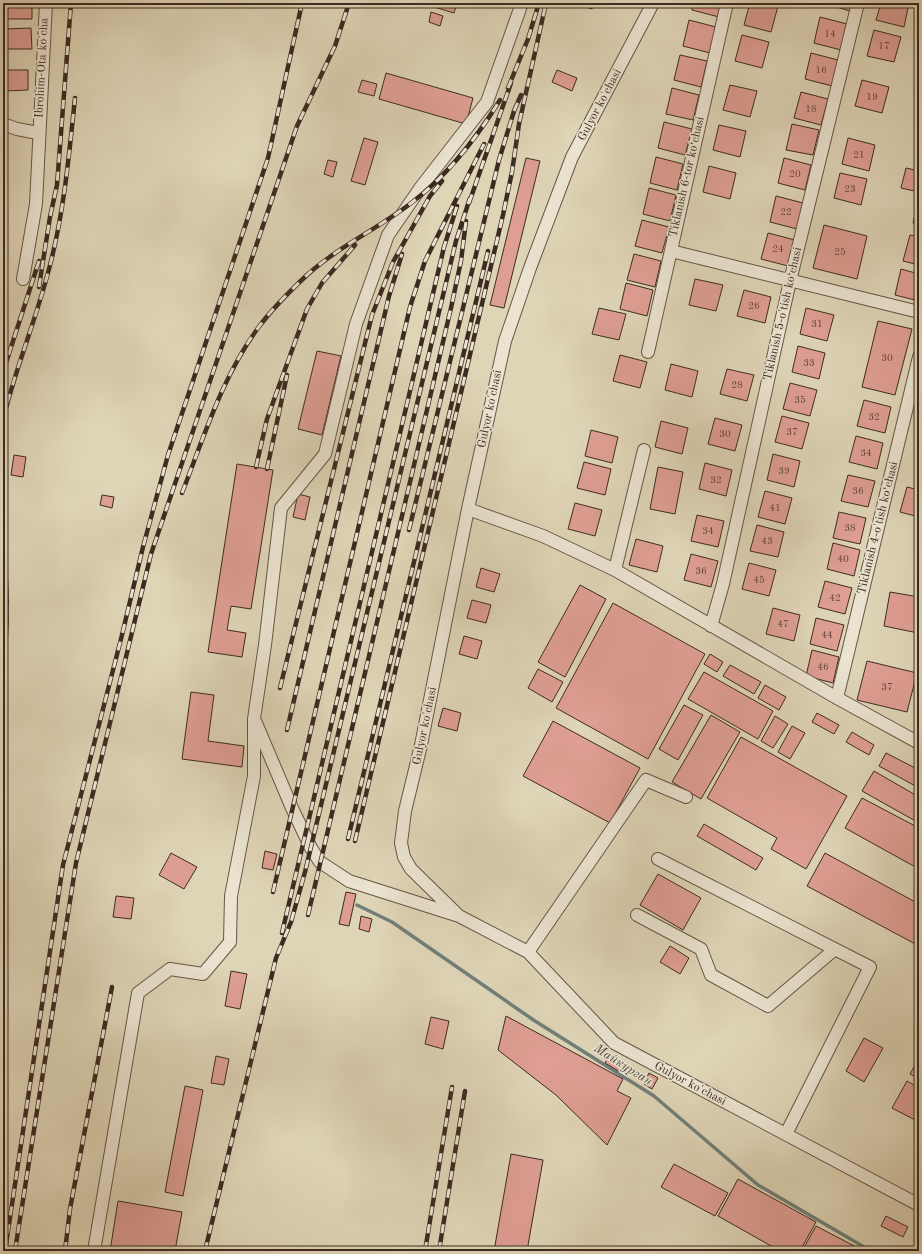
<svg xmlns="http://www.w3.org/2000/svg" width="922" height="1254" viewBox="0 0 922 1254" font-family="'Old Standard TT',serif">
  <style>
    .lines { fill: none; stroke-linecap: round; stroke-linejoin: round }
    .stream { stroke: #717f79; stroke-width: 3.5 }
    .building { fill: #de9e93; stroke: #3d2b21 }
    .minor-casing { stroke: #655546; stroke-width: 14 }
    .minor { stroke: #eae3d0; stroke-width: 12 }
    .rail-casing { stroke: #3d2b21; stroke-width: 4.5 }
    .rail { stroke: #eae3d0; stroke-width: 3; stroke-dasharray: 9; stroke-linecap: butt }
    .labels { text-anchor: middle; dominant-baseline: central; stroke-width: 3; stroke-linejoin: round; paint-order: stroke }
    .number-label { font-size: 10px; fill: #65483e }
    .street-label { font-size: 12px; fill: #3d2b21; stroke: #eae3d0 }
    .water-label { font-size: 13px; font-style: italic; fill: #4e473e; stroke: #eae3d0 }
  </style>
  <rect width="100%" height="100%" fill="#ded4b6"/>
  <filter id="stains"><feTurbulence type="fractalNoise" baseFrequency=".005" numOctaves="4"/><feColorMatrix values="0 0 0 0 .2 0 0 0 0 .09 0 0 0 0 .02 0 0 0 .5 -.17"/></filter>
  <radialGradient id="worn" r=".72"><stop offset=".6" stop-color="#630" stop-opacity="0"/><stop offset="1" stop-color="#630" stop-opacity=".3"/></radialGradient>
  <g class="lines">
    <path class="stream" d="M 357,905 L 392,922 L 535,1021 L 654,1096 L 758,1185 L 871,1251"/>
  </g>
  <path class="building" d="M 4,3 L 32,3 L 32,19 L 5,19 Z
    M 435,3 L 457,3 L 454,13 L 434,7 Z
    M 573,3 L 593,3 L 592,9 Z
    M 693,3 L 722,3 L 719,17 L 692,10 Z
    M 750,3 L 766,3 L 778,6 L 771,32 L 744,25 Z
    M 823,3 L 852,3 L 850,11 Z
    M 881,3 L 909,3 L 904,27 L 876,20 Z
    M 431,12 L 443,16 L 440,26 L 429,22 Z
    M 820,17 L 847,24 L 841,50 L 814,43 Z
    M 689,20 L 716,27 L 710,53 L 683,46 Z
    M 31,28 L 32,49 L 4,49 L 4,29 Z
    M 874,30 L 901,37 L 894,62 L 867,56 Z
    M 742,35 L 769,42 L 762,68 L 735,61 Z
    M 811,53 L 838,60 L 832,86 L 805,79 Z
    M 680,55 L 707,61 L 701,87 L 674,80 Z
    M 3,70 L 28,70 L 28,90 L 3,91 Z
    M 557,70 L 577,78 L 572,91 L 552,82 Z
    M 386,73 L 473,98 L 466,124 L 379,99 Z
    M 362,80 L 377,84 L 374,96 L 358,92 Z
    M 862,80 L 889,87 L 882,113 L 855,106 Z
    M 730,85 L 757,91 L 750,117 L 723,110 Z
    M 672,88 L 699,95 L 693,120 L 666,114 Z
    M 801,92 L 828,99 L 821,125 L 794,118 Z
    M 664,122 L 692,129 L 685,155 L 658,148 Z
    M 792,124 L 819,130 L 813,155 L 786,150 Z
    M 719,125 L 746,131 L 740,157 L 713,150 Z
    M 364,138 L 378,142 L 365,185 L 351,181 Z
    M 848,138 L 875,145 L 869,171 L 842,164 Z
    M 656,157 L 683,164 L 677,190 L 650,183 Z
    M 526,158 L 540,161 L 504,308 L 490,305 Z
    M 784,158 L 811,165 L 805,190 L 778,183 Z
    M 328,160 L 337,162 L 333,177 L 324,174 Z
    M 709,166 L 736,173 L 730,199 L 703,192 Z
    M 906,168 L 919,171 L 919,192 L 901,188 Z
    M 840,173 L 867,179 L 861,205 L 834,198 Z
    M 649,188 L 676,195 L 670,221 L 643,214 Z
    M 776,196 L 803,203 L 797,229 L 770,222 Z
    M 919,197 L 919,225 L 913,223 Z
    M 3,217 L 8,219 L 3,235 Z
    M 642,220 L 669,227 L 662,253 L 635,246 Z
    M 824,225 L 867,236 L 857,279 L 813,268 Z
    M 768,233 L 795,240 L 788,266 L 761,259 Z
    M 910,235 L 919,237 L 919,265 L 903,261 Z
    M 634,254 L 661,261 L 655,287 L 627,280 Z
    M 901,269 L 919,274 L 919,301 L 895,295 Z
    M 695,279 L 723,285 L 716,311 L 689,305 Z
    M 626,283 L 653,290 L 647,316 L 620,309 Z
    M 744,290 L 771,297 L 765,323 L 737,316 Z
    M 599,308 L 626,314 L 619,340 L 592,334 Z
    M 806,308 L 834,315 L 827,341 L 800,334 Z
    M 878,321 L 912,329 L 895,395 L 862,387 Z
    M 798,346 L 825,353 L 819,379 L 792,372 Z
    M 317,351 L 341,356 L 322,435 L 298,429 Z
    M 620,355 L 647,362 L 640,388 L 613,381 Z
    M 671,364 L 698,371 L 692,397 L 665,390 Z
    M 727,369 L 754,375 L 747,401 L 720,394 Z
    M 790,383 L 817,390 L 810,416 L 783,409 Z
    M 864,400 L 891,407 L 885,433 L 857,426 Z
    M 782,416 L 809,423 L 802,449 L 775,442 Z
    M 715,418 L 742,425 L 735,451 L 708,444 Z
    M 661,421 L 688,428 L 682,454 L 655,447 Z
    M 591,430 L 618,437 L 612,463 L 585,456 Z
    M 856,436 L 883,443 L 877,469 L 849,462 Z
    M 773,454 L 800,461 L 794,487 L 767,480 Z
    M 14,455 L 26,457 L 23,477 L 11,475 Z
    M 584,462 L 611,469 L 605,495 L 577,488 Z
    M 705,463 L 732,470 L 726,496 L 699,489 Z
    M 237,464 L 273,470 L 251,609 L 231,606 L 227,630 L 246,633 L 242,657 L 208,652 Z
    M 658,467 L 683,472 L 675,514 L 650,509 Z
    M 848,475 L 875,481 L 868,507 L 841,501 Z
    M 907,487 L 919,490 L 919,517 L 900,512 Z
    M 765,491 L 792,498 L 785,524 L 758,517 Z
    M 298,494 L 310,497 L 305,520 L 293,517 Z
    M 102,495 L 114,497 L 112,508 L 100,505 Z
    M 575,503 L 602,510 L 595,536 L 568,529 Z
    M 839,512 L 866,518 L 860,544 L 833,538 Z
    M 697,515 L 724,521 L 718,547 L 691,541 Z
    M 757,525 L 784,532 L 778,557 L 750,551 Z
    M 636,539 L 663,546 L 657,572 L 629,565 Z
    M 833,543 L 860,550 L 854,576 L 827,569 Z
    M 691,554 L 718,561 L 711,587 L 684,580 Z
    M 749,563 L 776,570 L 769,596 L 742,589 Z
    M 481,568 L 500,574 L 494,592 L 476,587 Z
    M 825,581 L 852,588 L 845,614 L 818,607 Z
    M 580,585 L 606,599 L 565,677 L 538,662 Z
    M 890,592 L 919,597 L 918,633 L 884,626 Z
    M 472,600 L 491,605 L 486,623 L 467,618 Z
    M 613,603 L 705,654 L 648,759 L 556,708 Z
    M 773,608 L 800,615 L 794,641 L 766,634 Z
    M 816,618 L 844,625 L 837,651 L 810,644 Z
    M 464,636 L 482,641 L 477,659 L 459,654 Z
    M 812,650 L 839,657 L 833,683 L 806,676 Z
    M 710,654 L 723,662 L 717,672 L 704,664 Z
    M 867,661 L 917,673 L 907,712 L 857,700 Z
    M 730,665 L 761,682 L 754,694 L 723,676 Z
    M 538,669 L 563,682 L 552,702 L 528,688 Z
    M 704,672 L 773,711 L 758,739 L 688,699 Z
    M 765,685 L 786,697 L 779,710 L 758,698 Z
    M 191,692 L 214,695 L 208,741 L 244,746 L 242,767 L 182,759 Z
    M 684,705 L 703,715 L 678,760 L 659,749 Z
    M 443,708 L 461,713 L 457,731 L 438,726 Z
    M 817,713 L 839,725 L 834,734 L 812,722 Z
    M 711,715 L 740,732 L 701,799 L 672,782 Z
    M 775,716 L 788,724 L 773,748 L 761,741 Z
    M 553,721 L 640,768 L 610,823 L 523,776 Z
    M 792,726 L 805,733 L 790,759 L 778,752 Z
    M 852,732 L 874,745 L 869,755 L 846,742 Z
    M 741,737 L 847,796 L 806,869 L 771,849 L 777,838 L 707,798 Z
    M 886,753 L 919,770 L 919,788 L 879,766 Z
    M 874,771 L 919,797 L 919,823 L 862,791 Z
    M 862,798 L 919,828 L 919,869 L 845,828 Z
    M 704,824 L 763,858 L 756,870 L 697,836 Z
    M 265,851 L 277,854 L 273,870 L 262,868 Z
    M 171,853 L 197,867 L 184,889 L 159,875 Z
    M 825,853 L 919,904 L 919,946 L 807,886 Z
    M 658,874 L 701,898 L 683,930 L 640,905 Z
    M 346,892 L 356,894 L 349,926 L 339,924 Z
    M 116,896 L 134,898 L 131,919 L 113,917 Z
    M 361,916 L 372,919 L 369,932 L 359,929 Z
    M 670,946 L 689,958 L 680,974 L 660,962 Z
    M 231,971 L 247,974 L 240,1009 L 225,1006 Z
    M 506,1016 L 623,1079 L 617,1091 L 631,1098 L 607,1145 L 556,1095 L 498,1050 Z
    M 431,1017 L 449,1021 L 443,1049 L 425,1044 Z
    M 864,1038 L 883,1048 L 864,1082 L 846,1071 Z
    M 216,1056 L 229,1059 L 224,1085 L 211,1083 Z
    M 608,1057 L 624,1066 L 620,1072 L 605,1063 Z
    M 919,1058 L 919,1079 L 910,1074 Z
    M 649,1073 L 658,1078 L 652,1089 L 644,1084 Z
    M 907,1081 L 919,1088 L 919,1122 L 892,1108 Z
    M 185,1086 L 203,1090 L 183,1196 L 165,1192 Z
    M 511,1154 L 543,1160 L 527,1251 L 494,1251 Z
    M 674,1164 L 728,1193 L 715,1216 L 661,1187 Z
    M 738,1179 L 816,1222 L 800,1251 L 780,1251 L 718,1216 Z
    M 118,1201 L 182,1212 L 175,1251 L 110,1251 Z
    M 886,1216 L 908,1227 L 903,1237 L 881,1226 Z
    M 816,1226 L 864,1251 L 802,1251 Z"/>
  <g class="lines">
    <g class="minor-casing">
      <path id="minor" d="M 653,3 L 572,157 L 530,268 L 505,341 L 468,509 L 421,745 L 405,811 L 401,843 L 404,857 L 411,869 L 459,916 L 528,952 L 614,1043 L 919,1205
        M 3,124 L 17,129 L 38,133
        M 671,251 L 919,312
        M 23,279 L 36,204 L 46,3
        M 648,352 L 727,3
        M 468,509 L 543,536 L 615,570 L 837,698 L 919,743
        M 615,570 L 644,450
        M 711,626 L 723,584 L 790,281 L 858,3
        M 837,698 L 919,357
        M 256,723 L 292,808 L 311,848 L 320,862 L 349,881 L 456,915
        M 658,859 L 870,967 L 786,1134
        M 637,915 L 701,949 L 711,975 L 768,1006 L 835,949
        M 528,952 L 646,780 L 686,797
        M 94,1251 L 138,993 L 170,969 L 203,974 L 230,942 L 231,896 L 254,776 L 254,719 L 265,645 L 281,508 L 325,454 L 356,324 L 388,235 L 421,187 L 487,102 L 522,3"/>
    </g>
    <use href="#minor" class="minor"/>
    <g class="rail-casing">
      <path id="rail" d="M 508,88 L 528,39 L 539,3
        M 469,203 L 511,83
        M 39,287 L 50,217 L 57,185 L 71,3
        M 3,372 L 39,261
        M 3,420 C 15,369 36,320 49,269 C 64,213 69,155 75,98
        M 256,467 L 267,419 L 307,309 L 322,283 L 355,245
        M 267,469 L 287,375
        M 182,493 C 204,437 222,377 258,328 C 272,309 290,291 307,275 C 338,247 377,229 410,204 C 447,176 476,139 500,100
        M 409,530 L 499,160 L 514,111 L 521,95
        M 3,552 C 9,593 7,632 3,673
        M 280,688 L 372,315 L 393,262 L 430,196 L 442,181
        M 287,730 L 389,296 L 402,254
        M 348,839 L 488,251
        M 355,841 L 503,215 L 512,172 L 519,124 L 546,3
        M 273,892 L 410,307 L 425,261 L 484,144
        M 308,915 L 451,308 L 461,261 L 466,221
        M 282,933 L 444,247 L 457,206
        M 5,1251 L 63,865 L 122,635 L 143,547 L 168,455 L 268,158 L 302,3
        M 15,1251 L 76,863 L 151,554 L 297,126 L 335,46 L 349,3
        M 65,1251 L 70,1209 L 112,987
        M 205,1251 L 276,958 L 291,922 L 305,872 L 456,241 L 470,198
        M 425,1251 L 452,1087
        M 439,1251 L 465,1091"/>
    </g>
    <use href="#rail" class="rail"/>
  </g>
  <g class="labels">
    <g class="number-label">
      <text x="830" y="34">14</text>
      <text x="884" y="46">17</text>
      <text x="821" y="70">16</text>
      <text x="872" y="97">19</text>
      <text x="811" y="109">18</text>
      <text x="859" y="155">21</text>
      <text x="795" y="174">20</text>
      <text x="850" y="189">23</text>
      <text x="786" y="212">22</text>
      <text x="778" y="249">24</text>
      <text x="840" y="252">25</text>
      <text x="754" y="306">26</text>
      <text x="817" y="324">31</text>
      <text x="887" y="358">30</text>
      <text x="809" y="363">33</text>
      <text x="737" y="385">28</text>
      <text x="800" y="400">35</text>
      <text x="874" y="417">32</text>
      <text x="792" y="432">37</text>
      <text x="725" y="434">30</text>
      <text x="866" y="453">34</text>
      <text x="784" y="471">39</text>
      <text x="716" y="480">32</text>
      <text x="858" y="491">36</text>
      <text x="775" y="508">41</text>
      <text x="850" y="528">38</text>
      <text x="708" y="531">34</text>
      <text x="767" y="541">43</text>
      <text x="843" y="559">40</text>
      <text x="701" y="571">36</text>
      <text x="759" y="580">45</text>
      <text x="835" y="598">42</text>
      <text x="783" y="624">47</text>
      <text x="827" y="635">44</text>
      <text x="823" y="667">46</text>
      <text x="887" y="687">37</text>
    </g>
    <g class="street-label">
      <text transform="translate(42 68) rotate(-87)">Ibrohim-Ota ko'cha</text>
      <text transform="translate(600 105) rotate(-62)">Gulyor ko'chasi</text>
      <text transform="translate(687 177) rotate(-77)">Tiklanish 6-tor ko‘chasi</text>
      <text transform="translate(783 314) rotate(-77)">Tiklanish 5-o'tish ko‘chasi</text>
      <text transform="translate(490 409) rotate(-78)">Gulyor ko'chasi</text>
      <text transform="translate(878 528) rotate(-76)">Tiklanish 4-o'tish ko‘chasi</text>
      <text transform="translate(425 726) rotate(-78)">Gulyor ko'chasi</text>
      <text transform="translate(690 1084) rotate(28)">Gulyor ko'chasi</text>
    </g>
    <g class="water-label">
      <text transform="translate(623 1065) rotate(32)">Майкурган</text>
    </g>
  </g>
  <rect width="922" height="1254" fill="none" stroke="#ded4b6" stroke-width="16"/>
  <rect x="4" y="4" width="914" height="1246" fill="none" stroke="#3d2b21" stroke-width="2"/>
  <rect x="8" y="8" width="906" height="1238" fill="none" stroke="#3d2b21"/>
  <rect width="100%" height="100%" filter="url(#stains)"/>
  <rect width="100%" height="100%" fill="url(#worn)"/>
</svg>
